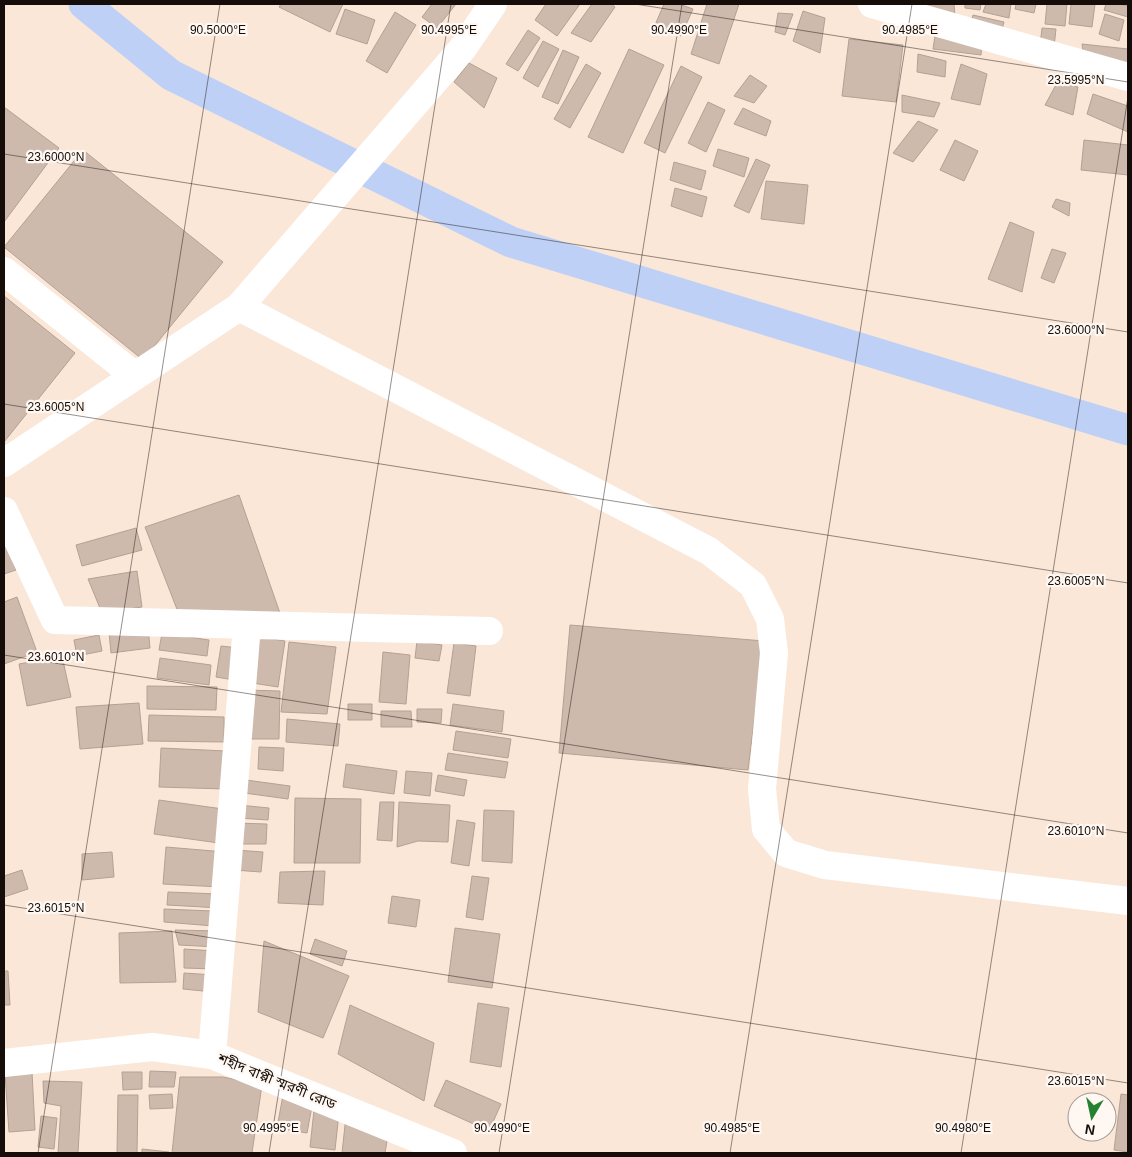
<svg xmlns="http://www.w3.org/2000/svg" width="1132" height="1157" viewBox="0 0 1132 1157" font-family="Arial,'Noto Sans Bengali',sans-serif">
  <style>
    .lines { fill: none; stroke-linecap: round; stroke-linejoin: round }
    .canal { stroke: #bed0f6; stroke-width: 31 }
    .building { fill: #cebaad; stroke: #b4a194 }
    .minor { stroke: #fff; stroke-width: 28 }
    .ticks { fill: none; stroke: #140d09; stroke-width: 1; stroke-opacity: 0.45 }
    .labels { text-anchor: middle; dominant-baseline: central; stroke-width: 4.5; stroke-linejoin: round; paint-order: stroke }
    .street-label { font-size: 14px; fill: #140d09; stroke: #fff7f1 }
    .ticks-label { font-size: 12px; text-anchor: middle; fill: #140d09; stroke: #fff7f1; stroke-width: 4.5; stroke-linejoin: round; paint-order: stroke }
  </style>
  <rect width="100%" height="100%" fill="#fbe7d8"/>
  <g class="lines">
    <path class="canal" d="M 84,4 L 171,75 L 511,242 L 1128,430"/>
  </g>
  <path class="building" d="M 281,4 L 343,4 L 330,32 L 279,7 Z
    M 432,4 L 456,4 L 437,28 L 422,17 Z
    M 546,4 L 580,4 L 557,36 L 535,20 Z
    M 592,4 L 611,4 L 615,7 L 591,42 L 571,33 Z
    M 664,4 L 679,4 L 693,9 L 681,36 L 655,25 Z
    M 707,4 L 739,4 L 719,64 L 691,54 Z
    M 927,4 L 954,4 L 955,17 L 926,13 Z
    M 965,4 L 981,4 L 980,10 L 965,8 Z
    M 986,4 L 1011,4 L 1009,18 L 983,12 Z
    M 1016,4 L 1036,4 L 1034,13 L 1015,9 Z
    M 1047,4 L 1067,4 L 1065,26 L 1045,24 Z
    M 1071,4 L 1095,4 L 1092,27 L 1069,24 Z
    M 1106,4 L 1119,4 L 1128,6 L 1128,17 L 1104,10 Z
    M 345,9 L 375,20 L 367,44 L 336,34 Z
    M 803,11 L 825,18 L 820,53 L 793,41 Z
    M 395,12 L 416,25 L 387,73 L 366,61 Z
    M 778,13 L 793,14 L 785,35 L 775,32 Z
    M 1105,14 L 1124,20 L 1119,41 L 1099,34 Z
    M 973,15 L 1004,22 L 1001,33 L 970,25 Z
    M 1042,28 L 1056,29 L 1054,47 L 1040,45 Z
    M 528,30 L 540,38 L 518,71 L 506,64 Z
    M 935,36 L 982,41 L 981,55 L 933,49 Z
    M 849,39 L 903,45 L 896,102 L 842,96 Z
    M 543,41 L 559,49 L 538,87 L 523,78 Z
    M 1082,44 L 1128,49 L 1128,66 L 1084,58 Z
    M 629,49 L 664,65 L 623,153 L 588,137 Z
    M 563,50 L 579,57 L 558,104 L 542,97 Z
    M 918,54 L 946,61 L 945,77 L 917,72 Z
    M 469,63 L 497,78 L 484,108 L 454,82 Z
    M 586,64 L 601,73 L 570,128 L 554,119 Z
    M 961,64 L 987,74 L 980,105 L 951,99 Z
    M 681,66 L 702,77 L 665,153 L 644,143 Z
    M 750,75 L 767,86 L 754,103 L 734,96 Z
    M 1057,83 L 1078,87 L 1073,115 L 1045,105 Z
    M 1093,94 L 1128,106 L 1128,132 L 1087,114 Z
    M 902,95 L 940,103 L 934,117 L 902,112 Z
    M 708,102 L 725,110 L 706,152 L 688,143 Z
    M 4,107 L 59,148 L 4,222 Z
    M 743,108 L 771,121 L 766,136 L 734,124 Z
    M 918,121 L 938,130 L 913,162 L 893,153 Z
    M 955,140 L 978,151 L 964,181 L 940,170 Z
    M 1084,140 L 1128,145 L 1128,175 L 1081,170 Z
    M 718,149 L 749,158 L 744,177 L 713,166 Z
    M 83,150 L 223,262 L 143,360 L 4,247 Z
    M 756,159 L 770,165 L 749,213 L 734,206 Z
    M 674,162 L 706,171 L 701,190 L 670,180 Z
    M 766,181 L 808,185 L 804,224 L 761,219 Z
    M 675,188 L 707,197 L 702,217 L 671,206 Z
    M 1056,199 L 1070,203 L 1069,216 L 1052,207 Z
    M 1010,222 L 1034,232 L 1022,292 L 988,279 Z
    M 1052,249 L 1066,253 L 1054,283 L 1041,278 Z
    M 4,296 L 75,353 L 4,442 Z
    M 239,495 L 281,616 L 180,617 L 145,527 Z
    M 136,528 L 142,550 L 82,566 L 76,545 Z
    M 4,538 L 16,570 L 4,574 Z
    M 137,571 L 142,607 L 102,613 L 88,579 Z
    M 17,597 L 37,652 L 4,664 L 4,602 Z
    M 570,625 L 764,641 L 748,770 L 559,753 Z
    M 148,627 L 150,648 L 111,653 L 109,632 Z
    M 162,633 L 209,640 L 207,656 L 159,650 Z
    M 99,635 L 102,651 L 77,656 L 74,640 Z
    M 259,637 L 285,641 L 278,687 L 252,683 Z
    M 417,641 L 442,645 L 439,661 L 415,658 Z
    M 289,642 L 336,647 L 327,714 L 281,712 Z
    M 454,643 L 476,646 L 470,696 L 447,693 Z
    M 221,646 L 239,648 L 234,680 L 216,677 Z
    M 383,652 L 410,655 L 406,704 L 379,702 Z
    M 62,656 L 71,697 L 27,706 L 19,664 Z
    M 160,658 L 211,665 L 209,685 L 157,678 Z
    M 147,686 L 217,687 L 216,710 L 147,709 Z
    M 246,690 L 280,691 L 279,739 L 245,739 Z
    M 139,703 L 143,744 L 80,749 L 76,707 Z
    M 348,704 L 372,704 L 372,720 L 348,720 Z
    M 453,704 L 504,711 L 502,732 L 450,725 Z
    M 417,709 L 442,709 L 441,723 L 417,722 Z
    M 381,711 L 411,711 L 412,727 L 381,727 Z
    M 149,715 L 224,717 L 224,742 L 148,741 Z
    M 287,719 L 340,724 L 338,746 L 286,742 Z
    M 456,731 L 511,739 L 508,758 L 453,750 Z
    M 259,747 L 284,748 L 283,771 L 258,769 Z
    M 161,748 L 226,751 L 225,789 L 159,787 Z
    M 448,753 L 508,762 L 505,778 L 445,770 Z
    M 346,764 L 397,771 L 394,794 L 343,787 Z
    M 406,771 L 432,773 L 430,796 L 404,793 Z
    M 438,775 L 467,780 L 464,796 L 435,791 Z
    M 246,780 L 290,786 L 288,799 L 244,793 Z
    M 295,798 L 361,799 L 360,863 L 294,863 Z
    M 159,800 L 230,810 L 226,844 L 154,834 Z
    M 380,802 L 394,802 L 392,841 L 377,840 Z
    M 399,802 L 450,805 L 448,842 L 418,841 L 397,847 Z
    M 239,805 L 269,808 L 268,820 L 238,818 Z
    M 484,810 L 514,811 L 512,863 L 482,861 Z
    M 457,820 L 475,823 L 469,866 L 451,863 Z
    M 236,823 L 267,824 L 266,844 L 235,844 Z
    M 166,847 L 225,852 L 221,887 L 163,884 Z
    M 235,850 L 263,852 L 261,872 L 234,870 Z
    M 112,852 L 114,877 L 82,880 L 82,854 Z
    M 22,870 L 28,889 L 4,897 L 4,876 Z
    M 325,871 L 323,905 L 278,903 L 280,872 Z
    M 472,876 L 489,878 L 483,920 L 466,917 Z
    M 168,892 L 219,894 L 220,908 L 167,905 Z
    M 392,896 L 420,900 L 416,927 L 388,923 Z
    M 164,909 L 213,911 L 214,926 L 164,922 Z
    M 455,928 L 500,934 L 492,988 L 448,982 Z
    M 175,930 L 218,931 L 217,947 L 179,945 Z
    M 172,931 L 176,982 L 120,983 L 119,933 Z
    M 315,939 L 347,951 L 342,966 L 310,954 Z
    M 264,941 L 349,976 L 323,1038 L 258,1012 Z
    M 184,949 L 215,951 L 214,969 L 184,968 Z
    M 4,971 L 8,971 L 10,1005 L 4,1005 Z
    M 184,973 L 214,975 L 213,992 L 183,989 Z
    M 478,1003 L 509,1008 L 501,1067 L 470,1062 Z
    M 350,1005 L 434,1043 L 424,1101 L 338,1054 Z
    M 150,1071 L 176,1072 L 174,1087 L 149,1087 Z
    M 32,1072 L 35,1130 L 9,1132 L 5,1074 Z
    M 122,1072 L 142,1072 L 142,1089 L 123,1090 Z
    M 180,1077 L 223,1077 L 262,1085 L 252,1153 L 172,1153 Z
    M 446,1080 L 501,1104 L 489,1131 L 434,1106 Z
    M 43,1081 L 82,1082 L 78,1153 L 58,1153 L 61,1106 L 44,1103 Z
    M 172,1094 L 173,1108 L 150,1109 L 149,1095 Z
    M 1121,1094 L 1128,1095 L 1128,1152 L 1114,1150 Z
    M 118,1095 L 138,1095 L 137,1153 L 117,1153 Z
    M 283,1095 L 313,1101 L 307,1133 L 277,1128 Z
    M 314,1110 L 339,1113 L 335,1150 L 310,1147 Z
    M 41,1116 L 57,1118 L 54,1149 L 38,1147 Z
    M 346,1116 L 388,1135 L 385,1153 L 342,1153 Z
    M 142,1149 L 169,1152 L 169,1153 L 142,1153 Z"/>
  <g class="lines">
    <path class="minor" d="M 872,4 L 1128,77
      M 4,271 L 135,376
      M 239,307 L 709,551 L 753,585 L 770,619 L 774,653 L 762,789 L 766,829 L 786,853 L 825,865 L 1128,901
      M 4,463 L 239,307 L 463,48 L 493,4
      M 4,511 L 55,620 L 489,631
      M 212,1055 L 247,625
      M 4,1063 L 152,1047 L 212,1055 L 453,1153"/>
  </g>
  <path class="ticks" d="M 635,4 L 1128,82M 4,154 L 1128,332M 4,404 L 1128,583M 4,655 L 1128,833M 4,905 L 1128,1083M 38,1153 L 220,4M 269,1153 L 451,4M 499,1153 L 682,4M 730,1153 L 912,4M 961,1153 L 1128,97"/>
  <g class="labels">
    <g class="street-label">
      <text transform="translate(277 1081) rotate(22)">শহীদ বাপ্পী স্মরণী রোড</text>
    </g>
  </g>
  <g class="ticks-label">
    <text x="218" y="34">90.5000°E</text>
    <text x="449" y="34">90.4995°E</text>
    <text x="679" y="34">90.4990°E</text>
    <text x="910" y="34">90.4985°E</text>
    <text x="1076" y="84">23.5995°N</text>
    <text x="56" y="161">23.6000°N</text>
    <text x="1076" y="334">23.6000°N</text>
    <text x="56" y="411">23.6005°N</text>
    <text x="1076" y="585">23.6005°N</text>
    <text x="56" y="661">23.6010°N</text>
    <text x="1076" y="835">23.6010°N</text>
    <text x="56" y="912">23.6015°N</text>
    <text x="1076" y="1085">23.6015°N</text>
    <text x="271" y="1132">90.4995°E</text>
    <text x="502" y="1132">90.4990°E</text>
    <text x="732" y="1132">90.4985°E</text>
    <text x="963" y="1132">90.4980°E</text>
  </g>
  <rect width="1132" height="1157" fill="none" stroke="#140d09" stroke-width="10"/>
  <g transform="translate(1092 1117) rotate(189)"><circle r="24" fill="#fff7f1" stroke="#a19994"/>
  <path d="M0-4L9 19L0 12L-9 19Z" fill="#258233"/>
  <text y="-8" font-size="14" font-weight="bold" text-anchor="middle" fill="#140d09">N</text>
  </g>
</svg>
